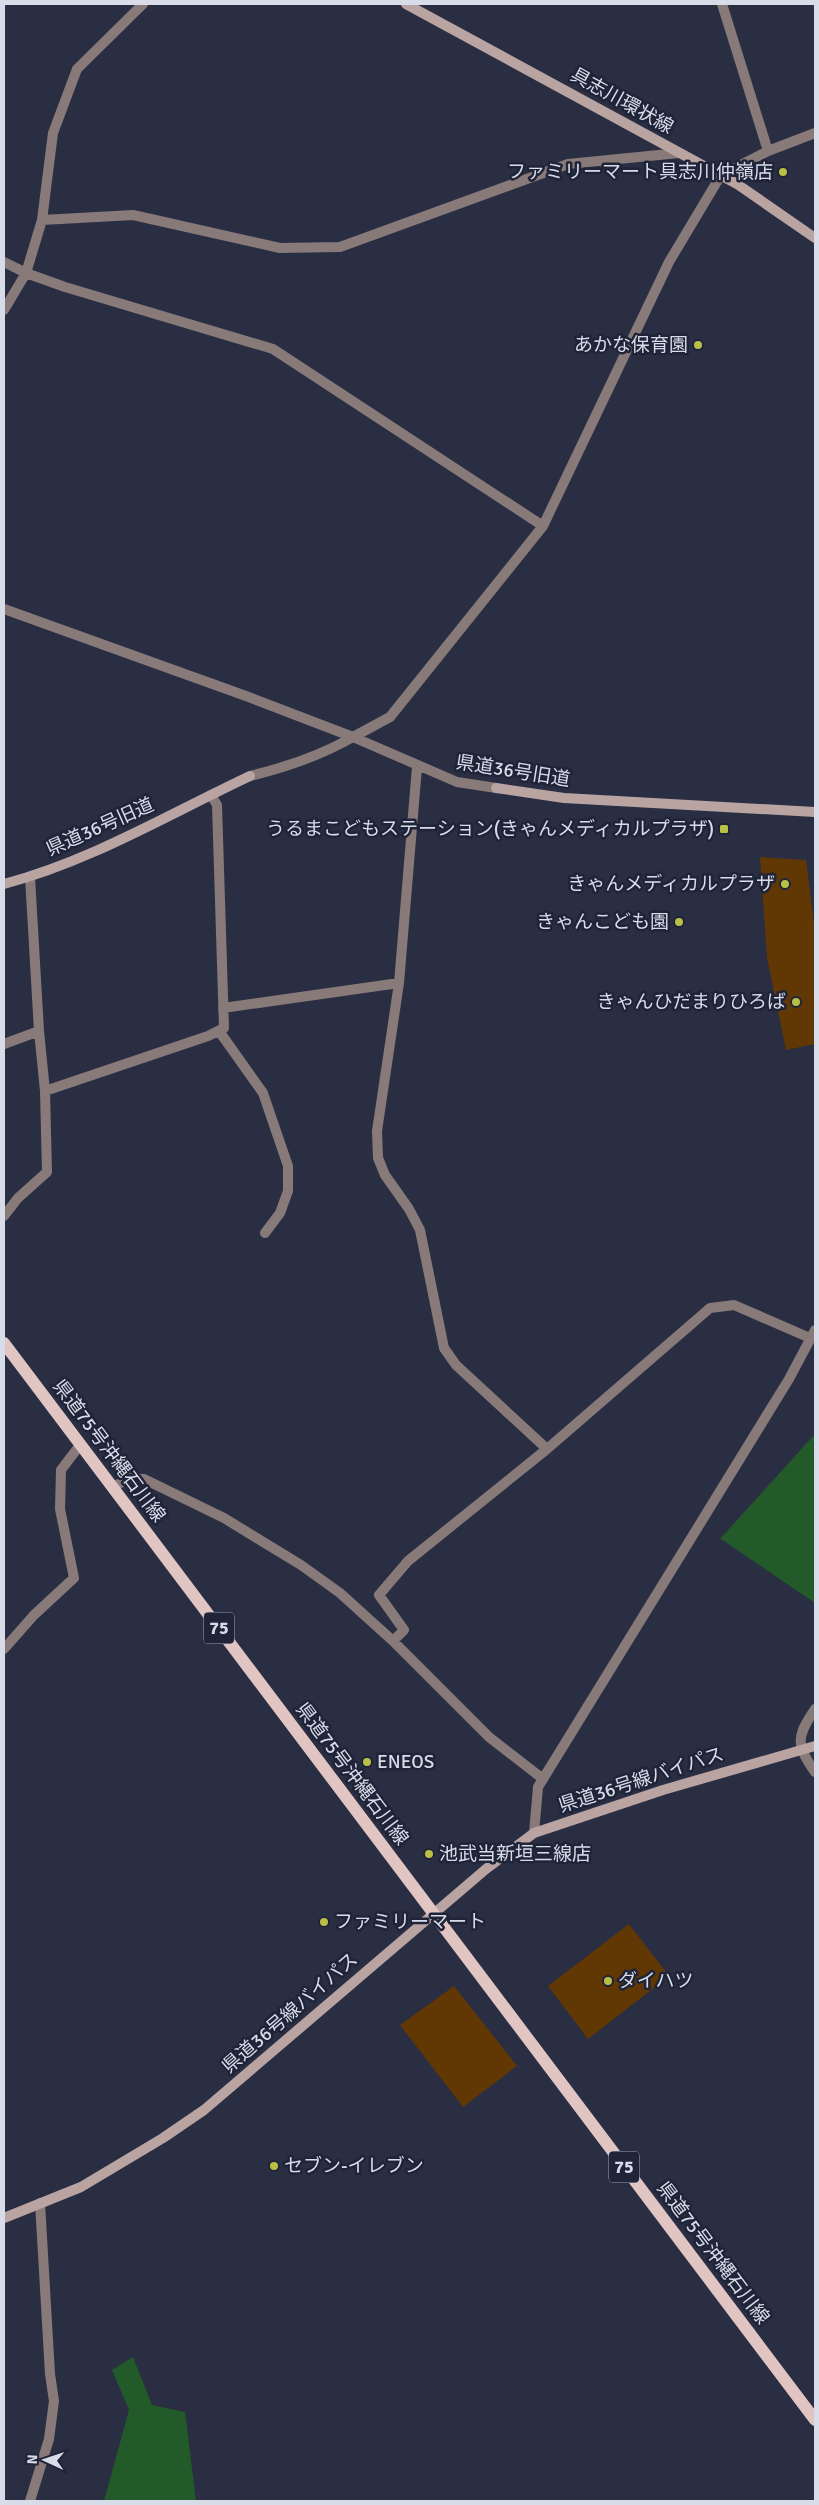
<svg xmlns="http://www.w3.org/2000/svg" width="819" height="2505" viewBox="0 0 819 2505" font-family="Signika,'Noto Sans JP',sans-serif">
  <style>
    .green { fill: #225a29 }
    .building { fill: #613803 }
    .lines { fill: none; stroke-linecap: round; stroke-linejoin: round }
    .street { stroke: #887a79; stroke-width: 10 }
    .secondary { stroke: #baa4a2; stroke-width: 10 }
    .primary { stroke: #e1c5c2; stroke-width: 12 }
    .poi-dot { fill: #bac045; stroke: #202438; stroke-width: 2 }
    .labels { text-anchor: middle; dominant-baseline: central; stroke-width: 5; stroke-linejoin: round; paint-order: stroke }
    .shield { fill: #202438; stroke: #a1a5b4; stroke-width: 1 }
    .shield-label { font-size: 18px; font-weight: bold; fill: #d8dce9 }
    .street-label { font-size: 19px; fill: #d8dce9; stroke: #202438 }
    .poi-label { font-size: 19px; fill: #d8dce9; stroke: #202438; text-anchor: end }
  </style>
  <rect width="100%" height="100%" fill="#2a2e43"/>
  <path class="green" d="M 815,1434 L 815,1603 L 721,1539 L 719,1540 Z
    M 133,2357 L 152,2405 L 185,2412 L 196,2501 L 104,2501 L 129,2410 L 112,2370 Z"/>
  <path class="building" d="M 760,857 L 806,860 L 815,932 L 815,1044 L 786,1050 L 767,958 Z
    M 629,1924 L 669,1976 L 588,2039 L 548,1986 Z
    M 454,1986 L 517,2066 L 463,2107 L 400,2025 Z"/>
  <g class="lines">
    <path class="street" d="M 722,4 L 768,151
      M 42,220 L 133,215 L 280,248 L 340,247 L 568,164 L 679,153
      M 4,262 L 26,273 L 65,287 L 273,349 L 543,526
      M 4,310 L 26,273 L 42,220 L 53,133 L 77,69 L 143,4
      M 4,609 L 246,696 L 353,737 L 390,717 L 543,526 L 669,262 L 721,175 L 768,151 L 815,133
      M 417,767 L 399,983 L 377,1131 L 378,1158 L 385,1175 L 409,1209 L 420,1230 L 444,1348 L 456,1365 L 547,1449
      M 250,776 C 287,767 320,756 353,737 L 457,782 L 496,788
      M 223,1008 L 399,983
      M 219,1031 L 263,1093 L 288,1166 L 288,1191 L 280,1213 L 265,1233
      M 4,1044 L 39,1031
      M 45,1091 L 208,1036 L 224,1028 L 217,805 L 211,795
      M 4,1216 L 18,1198 L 47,1172 L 45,1091 L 39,1031 L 30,877
      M 114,1487 L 128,1478 L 144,1479 L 224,1518 L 301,1565 L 340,1593 L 393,1641 L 489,1737 L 543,1779
      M 393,1641 L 404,1630 L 379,1595 L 408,1561 L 547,1449 L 710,1308 L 734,1305 L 810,1338
      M 4,1649 L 34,1615 L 74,1578 L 60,1509 L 61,1470 L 80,1445
      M 815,1709 C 797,1736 795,1744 815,1772
      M 534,1833 L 538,1787 L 543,1779 L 789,1379 L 815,1330
      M 30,2501 L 49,2439 L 54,2401 L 50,2374 L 40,2203"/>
    <path class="secondary" d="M 406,4 L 737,184 L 815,238
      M 496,788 L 564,798 L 815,812
      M 4,884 C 91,861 169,814 250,776
      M 4,2218 L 81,2187 L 163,2138 L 204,2110 L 486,1869 L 534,1833 L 663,1790 L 815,1746"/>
    <path class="primary" d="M 4,1343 L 815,2420"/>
  </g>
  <g class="poi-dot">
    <circle cx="783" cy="172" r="5"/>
    <circle cx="698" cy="345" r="5"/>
    <rect x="719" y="824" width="10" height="10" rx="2.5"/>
    <circle cx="785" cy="884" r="5"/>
    <circle cx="679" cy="922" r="5"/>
    <circle cx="796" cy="1002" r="5"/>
    <circle cx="367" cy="1762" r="5"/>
    <circle cx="429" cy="1854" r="5"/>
    <circle cx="324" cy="1922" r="5"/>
    <circle cx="608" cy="1981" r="5"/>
    <circle cx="274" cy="2166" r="5"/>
  </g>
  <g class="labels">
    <g class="shield">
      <rect x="204" y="1612.5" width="30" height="31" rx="4"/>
      <rect x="609" y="2151.5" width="30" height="31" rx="4"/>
    </g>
    <g class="shield-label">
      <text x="219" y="1628">75</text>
      <text x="624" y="2167">75</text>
    </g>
    <g class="street-label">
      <text transform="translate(622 101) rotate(29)">具志川環状線</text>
      <text transform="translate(513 771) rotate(9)">県道36号旧道</text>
      <text transform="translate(100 827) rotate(-24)">県道36号旧道</text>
      <text transform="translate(109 1451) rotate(53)">県道75号沖縄石川線</text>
      <text transform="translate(352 1774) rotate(53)">県道75号沖縄石川線</text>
      <text transform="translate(641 1780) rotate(-18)">県道36号線バイパス</text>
      <text transform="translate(290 2013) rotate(-41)">県道36号線バイパス</text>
      <text transform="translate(713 2253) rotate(53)">県道75号沖縄石川線</text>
    </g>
    <g class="poi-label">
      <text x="773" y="172">ファミリーマート具志川仲嶺店</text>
      <text x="688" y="345">あかな保育園</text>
      <text x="714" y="829">うるまこどもステーション(きゃんメディカルプラザ)</text>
      <text x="775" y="884">きゃんメディカルプラザ</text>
      <text x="669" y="922">きゃんこども園</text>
      <text x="786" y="1002">きゃんひだまりひろば</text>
      <text x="377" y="1762" text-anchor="start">ENEOS</text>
      <text x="439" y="1854" text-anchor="start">池武当新垣三線店</text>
      <text x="334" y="1922" text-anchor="start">ファミリーマート</text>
      <text x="618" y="1981" text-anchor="start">ダイハツ</text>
      <text x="284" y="2166" text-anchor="start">セブン-イレブン</text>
    </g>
  </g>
  <rect width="819" height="2505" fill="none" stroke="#d8dce9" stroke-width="10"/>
  <g transform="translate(45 2460) rotate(273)" stroke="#202438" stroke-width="4" paint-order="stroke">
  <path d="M0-4L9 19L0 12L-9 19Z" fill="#d8dce9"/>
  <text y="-8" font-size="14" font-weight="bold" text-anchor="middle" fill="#d8dce9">N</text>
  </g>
</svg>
